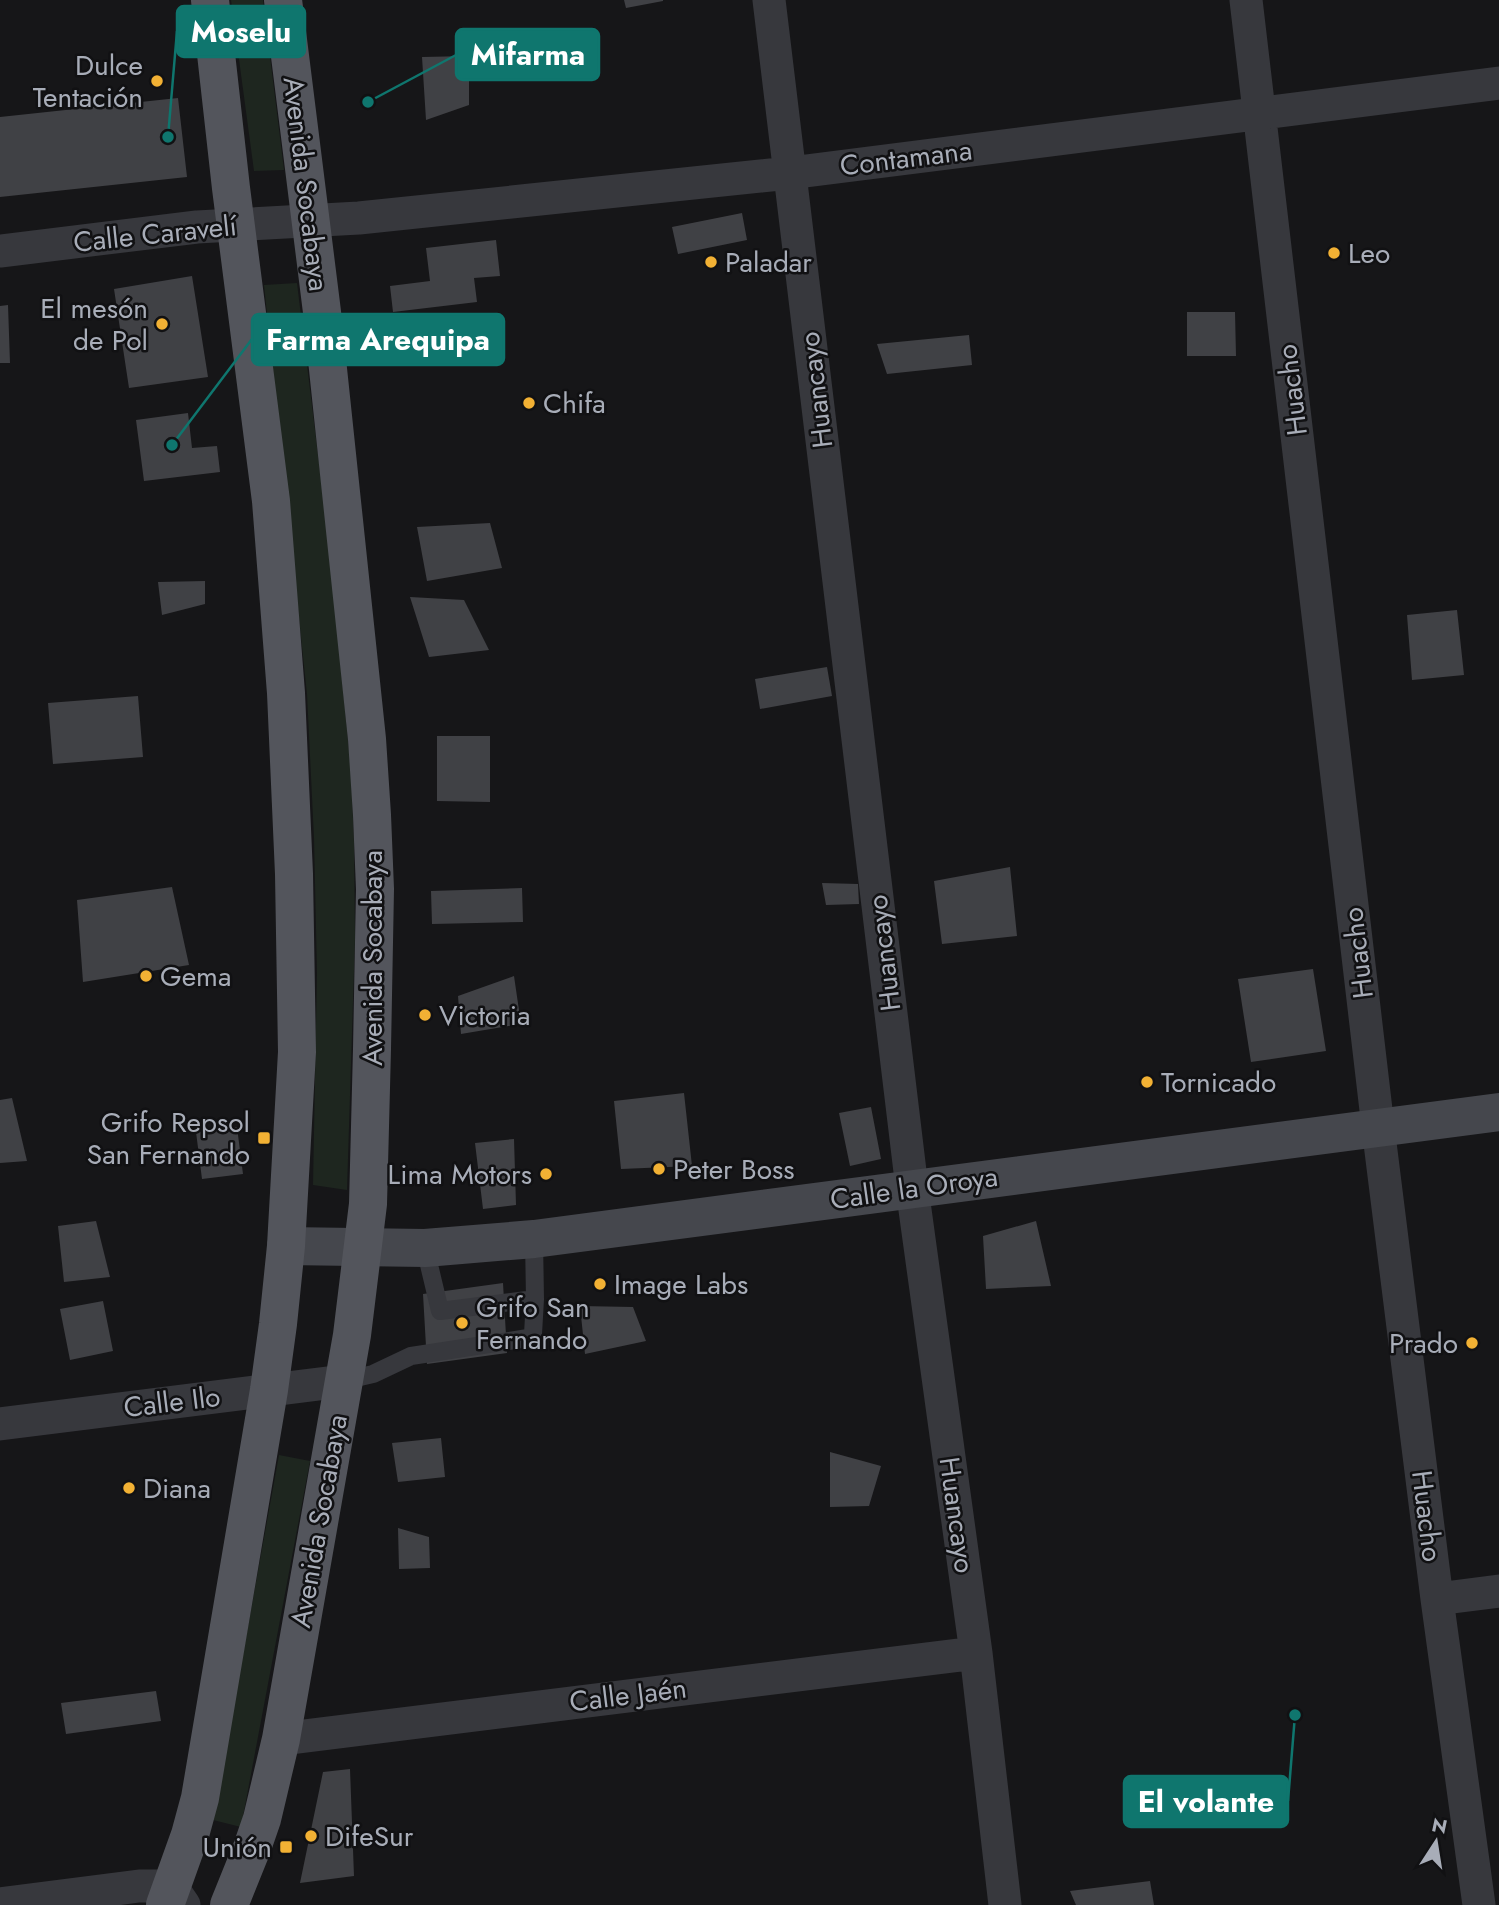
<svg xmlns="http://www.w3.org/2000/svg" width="1499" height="1905" viewBox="0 0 1499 1905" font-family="Jost,sans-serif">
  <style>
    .green { fill: #1e261f }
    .building { fill: #404145 }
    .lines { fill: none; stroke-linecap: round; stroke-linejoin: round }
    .lane { stroke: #37383d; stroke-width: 18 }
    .street { stroke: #37383d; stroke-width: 33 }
    .secondary { stroke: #45474d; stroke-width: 38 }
    .primary { stroke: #53555c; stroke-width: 38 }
    .poi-dot { fill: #f2b134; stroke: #111113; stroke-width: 2.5 }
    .labels { text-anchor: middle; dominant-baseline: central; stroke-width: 5; stroke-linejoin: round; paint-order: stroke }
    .poi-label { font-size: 28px; fill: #a8adb8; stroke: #111113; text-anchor: start }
    .street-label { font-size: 28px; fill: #a8adb8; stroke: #111113 }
    .leader { fill: none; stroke: #0f766e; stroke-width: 2.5 }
    .callout-dot { fill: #0f766e; stroke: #111113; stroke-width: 2.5 }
    .callout { fill: #0f766e; stroke: #0f766e; stroke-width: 2.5 }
    .callout-label { font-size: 30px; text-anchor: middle; font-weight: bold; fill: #fff }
  </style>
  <rect width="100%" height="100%" fill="#161618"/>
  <path class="green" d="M 231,0 L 263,0 L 284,170 L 254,171 Z
    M 297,283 L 329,545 L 351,771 L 354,842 L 355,938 L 347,1190 L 313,1185 L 317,973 L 314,838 L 307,694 L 264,285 Z
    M 279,1455 L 310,1461 L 241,1827 L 213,1820 Z"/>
  <path class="building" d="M 624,0 L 663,0 L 663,1 L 626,8 Z
    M 469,56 L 469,105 L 426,120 L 422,57 Z
    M 178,98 L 187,177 L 0,197 L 0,117 Z
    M 742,213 L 747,240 L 678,254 L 672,227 Z
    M 496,240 L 500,276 L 474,278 L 477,302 L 393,312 L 390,286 L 430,281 L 426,248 Z
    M 192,276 L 208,377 L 129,388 L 114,289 Z
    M 8,305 L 10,363 L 0,363 L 0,306 Z
    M 1187,312 L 1235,312 L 1236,356 L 1187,356 Z
    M 969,335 L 972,365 L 887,374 L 877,344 Z
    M 188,413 L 192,448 L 217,446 L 220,472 L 144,481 L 136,420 Z
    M 490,523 L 502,568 L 427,581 L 417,527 Z
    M 205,581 L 205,604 L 162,615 L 158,582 Z
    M 410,597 L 464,600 L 489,650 L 429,657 Z
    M 1457,610 L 1464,675 L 1412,680 L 1407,615 Z
    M 827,667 L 832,696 L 760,709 L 755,679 Z
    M 138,696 L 143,757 L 53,764 L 48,703 Z
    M 437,736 L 490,736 L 490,802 L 437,801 Z
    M 1010,867 L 1017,936 L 942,944 L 934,881 Z
    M 822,883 L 858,884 L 859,904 L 826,905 Z
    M 172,887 L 189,965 L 83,982 L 77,900 Z
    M 522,888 L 523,922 L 432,924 L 431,891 Z
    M 1313,969 L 1326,1051 L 1251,1062 L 1238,979 Z
    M 514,976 L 521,1024 L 461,1034 L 458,996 Z
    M 684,1093 L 692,1166 L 621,1169 L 614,1101 Z
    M 12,1098 L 27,1161 L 0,1163 L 0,1100 Z
    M 871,1107 L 881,1159 L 850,1166 L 839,1113 Z
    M 237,1127 L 243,1174 L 202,1179 L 196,1132 Z
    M 514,1139 L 516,1205 L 483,1209 L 475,1143 Z
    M 96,1221 L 110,1277 L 64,1282 L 58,1226 Z
    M 1036,1221 L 1051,1286 L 986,1289 L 983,1236 Z
    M 503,1283 L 507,1353 L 427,1364 L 423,1294 Z
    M 103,1301 L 113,1351 L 70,1360 L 60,1309 Z
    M 580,1306 L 633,1307 L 646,1341 L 585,1354 Z
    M 441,1438 L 445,1477 L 398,1482 L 392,1443 Z
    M 830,1452 L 881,1466 L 869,1506 L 830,1507 Z
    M 398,1528 L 429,1537 L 430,1568 L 399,1569 Z
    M 156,1691 L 161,1721 L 66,1734 L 61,1703 Z
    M 350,1769 L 354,1876 L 300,1883 L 323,1772 Z
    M 1150,1881 L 1154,1905 L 1076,1905 L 1070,1891 Z"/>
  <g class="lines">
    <path class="lane" d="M 425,1248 L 440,1311 L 535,1299
      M 343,1381 L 373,1374 L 411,1356 L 528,1338 L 533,1334 L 535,1299 L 534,1239"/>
    <path class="street" d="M 769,0 L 912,1188 L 976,1653 L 1005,1905
      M 1246,0 L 1378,1127 L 1437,1599 L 1479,1905
      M 0,251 L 197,227 L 359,218 L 790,173 L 1499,83
      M 0,1424 L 343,1381
      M 1437,1599 L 1499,1591
      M 281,1739 L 976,1653
      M 0,1904 L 139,1886 L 171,1886 L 184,1905"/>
    <path class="secondary" d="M 286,1246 L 425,1248 L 534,1239 L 1499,1112"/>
    <path class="primary" d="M 165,1905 L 190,1835 L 200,1798 L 269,1390 L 278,1324 L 286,1246 L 297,1052 L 294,874 L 286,693 L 271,501 L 231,188 L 210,0
      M 229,1905 L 252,1848 L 262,1819 L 281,1739 L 352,1335 L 368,1204 L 372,1049 L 375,889 L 372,815 L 367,739 L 322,312 L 283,0"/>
  </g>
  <g class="poi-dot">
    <circle cx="157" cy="81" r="7"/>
    <circle cx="1334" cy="253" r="7"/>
    <circle cx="711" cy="262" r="7"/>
    <circle cx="162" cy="324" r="7"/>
    <circle cx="529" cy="403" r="7"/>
    <circle cx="146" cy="976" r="7"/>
    <circle cx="425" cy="1015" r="7"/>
    <circle cx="1147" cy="1082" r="7"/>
    <rect x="257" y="1131" width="14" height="14" rx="3.5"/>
    <circle cx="659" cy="1169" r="7"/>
    <circle cx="546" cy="1174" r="7"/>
    <circle cx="600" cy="1284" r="7"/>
    <circle cx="462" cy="1323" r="7"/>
    <circle cx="1472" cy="1343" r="7"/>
    <circle cx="129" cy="1488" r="7"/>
    <circle cx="311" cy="1836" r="7"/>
    <rect x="279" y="1840" width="14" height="14" rx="3.5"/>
  </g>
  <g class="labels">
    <g class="poi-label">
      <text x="143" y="65" text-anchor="end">Dulce<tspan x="143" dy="32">Tentación</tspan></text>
      <text x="1348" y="253">Leo</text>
      <text x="725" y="262">Paladar</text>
      <text x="148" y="308" text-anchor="end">El mesón<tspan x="148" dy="32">de Pol</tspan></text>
      <text x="543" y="403">Chifa</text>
      <text x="160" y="976">Gema</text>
      <text x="439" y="1015">Victoria</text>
      <text x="1161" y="1082">Tornicado</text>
      <text x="250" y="1122" text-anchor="end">Grifo Repsol<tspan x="250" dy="32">San Fernando</tspan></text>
      <text x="673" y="1169">Peter Boss</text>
      <text x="532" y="1174" text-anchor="end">Lima Motors</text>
      <text x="614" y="1284">Image Labs</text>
      <text x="476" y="1307">Grifo San<tspan x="476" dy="32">Fernando</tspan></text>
      <text x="1458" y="1343" text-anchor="end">Prado</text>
      <text x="143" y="1488">Diana</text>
      <text x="325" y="1836">DifeSur</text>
      <text x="272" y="1847" text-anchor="end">Unión</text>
    </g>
    <g class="street-label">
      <text transform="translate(906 158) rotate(-7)">Contamana</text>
      <text transform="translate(306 184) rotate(83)">Avenida Socabaya</text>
      <text transform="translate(155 234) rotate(-6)">Calle Caravelí</text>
      <text transform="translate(816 390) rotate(-97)">Huancayo</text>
      <text transform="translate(1292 390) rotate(-97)">Huacho</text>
      <text transform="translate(884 953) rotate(-97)">Huancayo</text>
      <text transform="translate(1358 953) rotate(-97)">Huacho</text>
      <text transform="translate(372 958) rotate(-90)">Avenida Socabaya</text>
      <text transform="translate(914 1188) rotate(-8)">Calle la Oroya</text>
      <text transform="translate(172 1402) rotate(-7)">Calle Ilo</text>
      <text transform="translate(957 1515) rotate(82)">Huancayo</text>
      <text transform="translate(1427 1516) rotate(83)">Huacho</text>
      <text transform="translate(319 1521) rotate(-80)">Avenida Socabaya</text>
      <text transform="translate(628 1695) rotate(-7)">Calle Jaén</text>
    </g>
  </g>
  <path class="leader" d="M168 137L177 31M368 102L456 55M172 445L252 339M1295 1715L1288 1801"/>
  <g class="callout-dot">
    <circle cx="168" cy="137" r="7"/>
    <circle cx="368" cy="102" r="7"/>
    <circle cx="172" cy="445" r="7"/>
    <circle cx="1295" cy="1715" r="7"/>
  </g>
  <g class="callout">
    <rect x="177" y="6" width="128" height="51" rx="7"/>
    <rect x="456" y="29" width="143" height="51" rx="7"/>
    <rect x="252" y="314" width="252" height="51" rx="7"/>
    <rect x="1124" y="1776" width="164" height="51" rx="7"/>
  </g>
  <g class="callout-label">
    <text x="241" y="42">Moselu</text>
    <text x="528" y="65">Mifarma</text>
    <text x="378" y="350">Farma Arequipa</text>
    <text x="1206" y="1812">El volante</text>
  </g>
  <g transform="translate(1436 1842) rotate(12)" stroke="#111113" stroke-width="5" paint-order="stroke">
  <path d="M0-5L12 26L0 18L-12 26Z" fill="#a8adb8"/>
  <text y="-10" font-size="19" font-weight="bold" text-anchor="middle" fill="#a8adb8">N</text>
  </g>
</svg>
